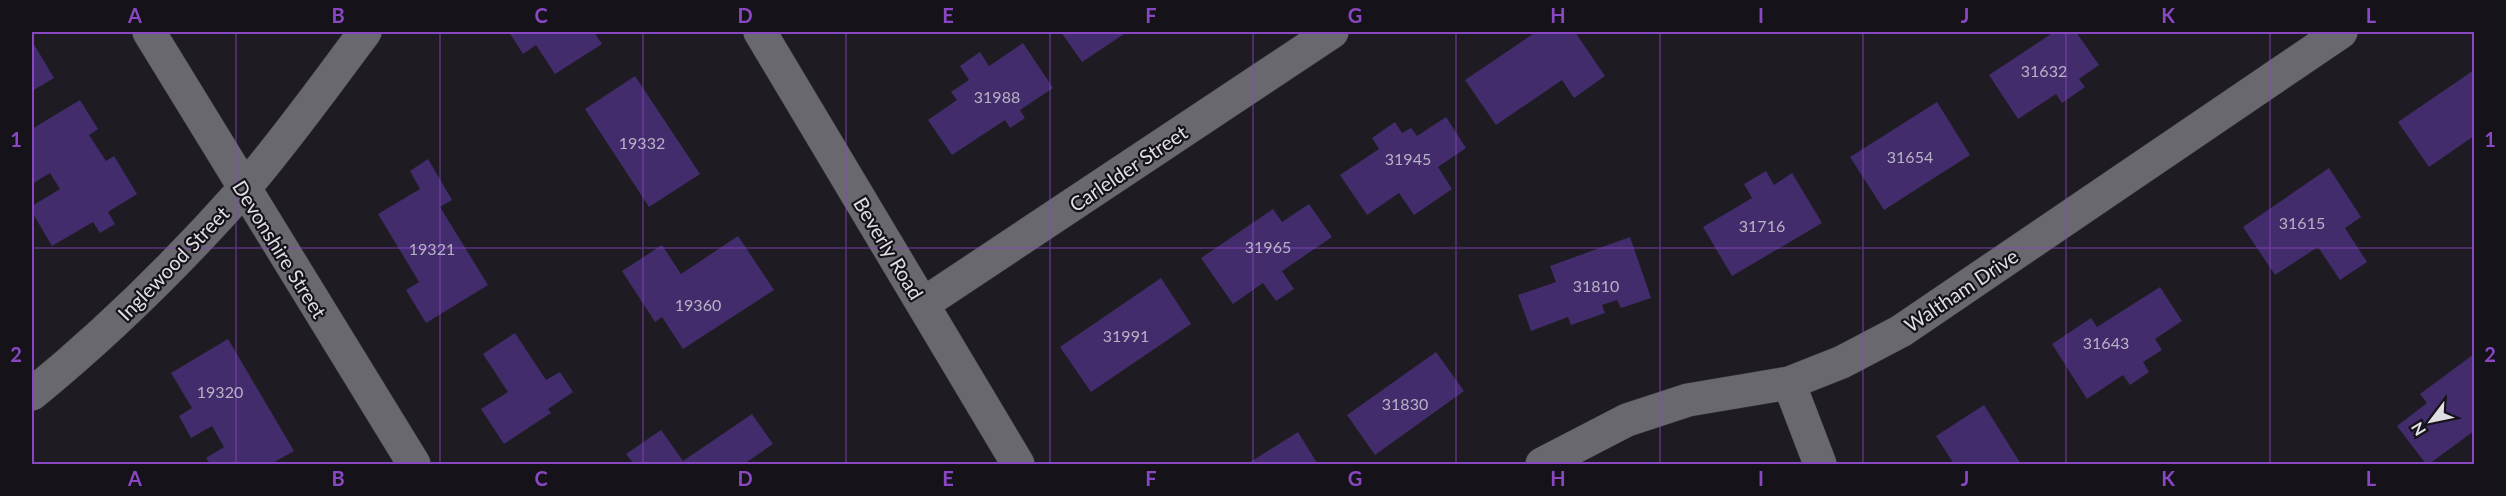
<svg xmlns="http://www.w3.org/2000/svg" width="2506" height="496" viewBox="0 0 2506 496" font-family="Lato,sans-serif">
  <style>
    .building { fill: #422c6b }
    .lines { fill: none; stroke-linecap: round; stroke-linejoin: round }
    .minor-casing { stroke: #38373b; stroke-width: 34 }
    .minor { stroke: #6a686f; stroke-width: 33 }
    .grid { fill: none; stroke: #8a47c4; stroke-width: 1.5; stroke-opacity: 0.55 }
    .labels { text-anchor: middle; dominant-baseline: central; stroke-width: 4.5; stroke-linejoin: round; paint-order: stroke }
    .number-label { font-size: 16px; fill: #b8b2c5 }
    .street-label { font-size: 20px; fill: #e0dfe3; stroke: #151319 }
    .neatline { fill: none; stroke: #8a47c4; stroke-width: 2 }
    .grid-label { font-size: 20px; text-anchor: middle; font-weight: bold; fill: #8a47c4 }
  </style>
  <rect width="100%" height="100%" fill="#1e1c22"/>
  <path class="building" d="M 509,32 L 594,32 L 602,44 L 555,74 L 536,45 L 523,54 Z
    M 1061,32 L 1127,32 L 1082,62 Z
    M 1536,32 L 1575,32 L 1605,76 L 1574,98 L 1562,80 L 1496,125 L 1465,80 Z
    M 2054,32 L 2076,32 L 2099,65 L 2079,79 L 2085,87 L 2062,103 L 2056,94 L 2018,119 L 1989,75 Z
    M 32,41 L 54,78 L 32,91 Z
    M 1023,43 L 1053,88 L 1020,110 L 1025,118 L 1010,128 L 1005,120 L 952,155 L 928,120 L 957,100 L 951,92 L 969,80 L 960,66 L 980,52 L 989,66 Z
    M 2474,70 L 2474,136 L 2429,167 L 2398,122 Z
    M 635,76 L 700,174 L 649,207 L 585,109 Z
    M 80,100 L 98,129 L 89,135 L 106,161 L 114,156 L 137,194 L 108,212 L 115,224 L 100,233 L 93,222 L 52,246 L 32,212 L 32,206 L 60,189 L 50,173 L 32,184 L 32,129 Z
    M 1937,102 L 1970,155 L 1884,210 L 1850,157 Z
    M 1446,117 L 1466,148 L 1438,167 L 1452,189 L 1414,215 L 1399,193 L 1367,215 L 1340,175 L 1379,149 L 1372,138 L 1395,122 L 1402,133 L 1411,128 L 1417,136 Z
    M 428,159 L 452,200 L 440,207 L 488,285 L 426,323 L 406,290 L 419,282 L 378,214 L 420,189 L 410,171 Z
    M 2329,168 L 2361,217 L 2345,228 L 2367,262 L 2340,280 L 2318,247 L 2275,275 L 2243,227 Z
    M 1766,171 L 1774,185 L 1792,173 L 1822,223 L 1732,276 L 1703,227 L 1752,198 L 1744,184 Z
    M 1309,204 L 1332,237 L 1282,271 L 1294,289 L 1276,301 L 1263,283 L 1233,304 L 1201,258 L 1273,209 L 1282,222 Z
    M 738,236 L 774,290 L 683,349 L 662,317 L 655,322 L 622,271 L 662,245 L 681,274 Z
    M 1630,237 L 1651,298 L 1621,308 L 1617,300 L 1602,305 L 1605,313 L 1571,325 L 1568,317 L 1531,331 L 1518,295 L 1556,282 L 1550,266 Z
    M 1161,278 L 1191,324 L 1091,392 L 1060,347 Z
    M 2160,287 L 2182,321 L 2155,339 L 2162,350 L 2143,362 L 2149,372 L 2130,385 L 2123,375 L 2087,399 L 2052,344 L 2091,318 L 2097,327 Z
    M 515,333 L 546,380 L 560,372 L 573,392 L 548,409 L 551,413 L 504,444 L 481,409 L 508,392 L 483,354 Z
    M 228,339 L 294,451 L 271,464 L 210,464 L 206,458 L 224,447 L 212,426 L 191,438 L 179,416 L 192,408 L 171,373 Z
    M 1436,352 L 1464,391 L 1375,455 L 1347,415 Z
    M 2474,354 L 2474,431 L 2429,464 L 2426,464 L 2397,426 L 2427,403 L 2420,394 Z
    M 1984,405 L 2021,464 L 1954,464 L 1936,436 Z
    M 752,414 L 773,444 L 744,464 L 634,464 L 626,454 L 661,430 L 683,461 Z
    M 1298,432 L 1317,463 L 1247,464 Z"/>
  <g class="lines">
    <g class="minor-casing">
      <path id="minor" d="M 149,32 L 414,464
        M 760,32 L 1018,464
        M 923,304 L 1332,32
        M 1789,383 L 1820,464
        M 32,394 C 108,332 177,264 242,191 C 286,140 325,85 365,32
        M 1542,464 L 1627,420 L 1688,400 L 1789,383 L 1842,362 L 1901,331 L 2341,32"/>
    </g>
    <use href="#minor" class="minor"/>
  </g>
  <path class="grid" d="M 236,32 L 236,464M 440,32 L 440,464M 643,32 L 643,464M 846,32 L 846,464M 1050,32 L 1050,464M 1253,32 L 1253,464M 1456,32 L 1456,464M 1660,32 L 1660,464M 1863,32 L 1863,464M 2066,32 L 2066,464M 2270,32 L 2270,464M 32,248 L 2474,248"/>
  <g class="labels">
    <g class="number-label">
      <text x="2044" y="70">31632</text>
      <text x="997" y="96">31988</text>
      <text x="642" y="142">19332</text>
      <text x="1910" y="156">31654</text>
      <text x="1408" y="158">31945</text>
      <text x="2302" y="222">31615</text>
      <text x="1762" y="225">31716</text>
      <text x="1268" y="246">31965</text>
      <text x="432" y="248">19321</text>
      <text x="1596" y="285">31810</text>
      <text x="698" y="304">19360</text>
      <text x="1126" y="335">31991</text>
      <text x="2106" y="342">31643</text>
      <text x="220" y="391">19320</text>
      <text x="1405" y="403">31830</text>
    </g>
    <g class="street-label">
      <text transform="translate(1128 168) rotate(-34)">Carlelder Street</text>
      <text transform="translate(889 248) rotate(59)">Beverly Road</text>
      <text transform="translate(280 249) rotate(58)">Devonshire Street</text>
      <text transform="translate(173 263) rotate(-46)">Inglewood Street</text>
      <text transform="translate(1961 290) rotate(-34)">Waltham Drive</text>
    </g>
  </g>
  <rect width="2506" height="496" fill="none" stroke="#151319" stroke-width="66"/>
  <g transform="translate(2431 421) rotate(238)" stroke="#151319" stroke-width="4.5" paint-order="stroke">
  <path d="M0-4.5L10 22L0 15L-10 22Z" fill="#e0dfe3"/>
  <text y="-9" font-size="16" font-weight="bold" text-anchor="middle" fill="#e0dfe3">N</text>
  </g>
  <rect x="33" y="33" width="2440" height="430" class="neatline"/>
  <g class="grid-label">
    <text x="135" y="23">A</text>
    <text x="338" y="23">B</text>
    <text x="541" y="23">C</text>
    <text x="745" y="23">D</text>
    <text x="948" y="23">E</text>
    <text x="1151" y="23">F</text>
    <text x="1355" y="23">G</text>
    <text x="1558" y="23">H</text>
    <text x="1761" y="23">I</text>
    <text x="1965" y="23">J</text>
    <text x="2168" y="23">K</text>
    <text x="2371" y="23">L</text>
    <text x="16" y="147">1</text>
    <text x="2490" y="147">1</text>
    <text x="16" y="362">2</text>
    <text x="2490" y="362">2</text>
    <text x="135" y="486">A</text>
    <text x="338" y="486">B</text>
    <text x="541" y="486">C</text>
    <text x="745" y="486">D</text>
    <text x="948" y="486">E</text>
    <text x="1151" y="486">F</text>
    <text x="1355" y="486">G</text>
    <text x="1558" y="486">H</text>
    <text x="1761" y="486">I</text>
    <text x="1965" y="486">J</text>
    <text x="2168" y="486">K</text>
    <text x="2371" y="486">L</text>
  </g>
</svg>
